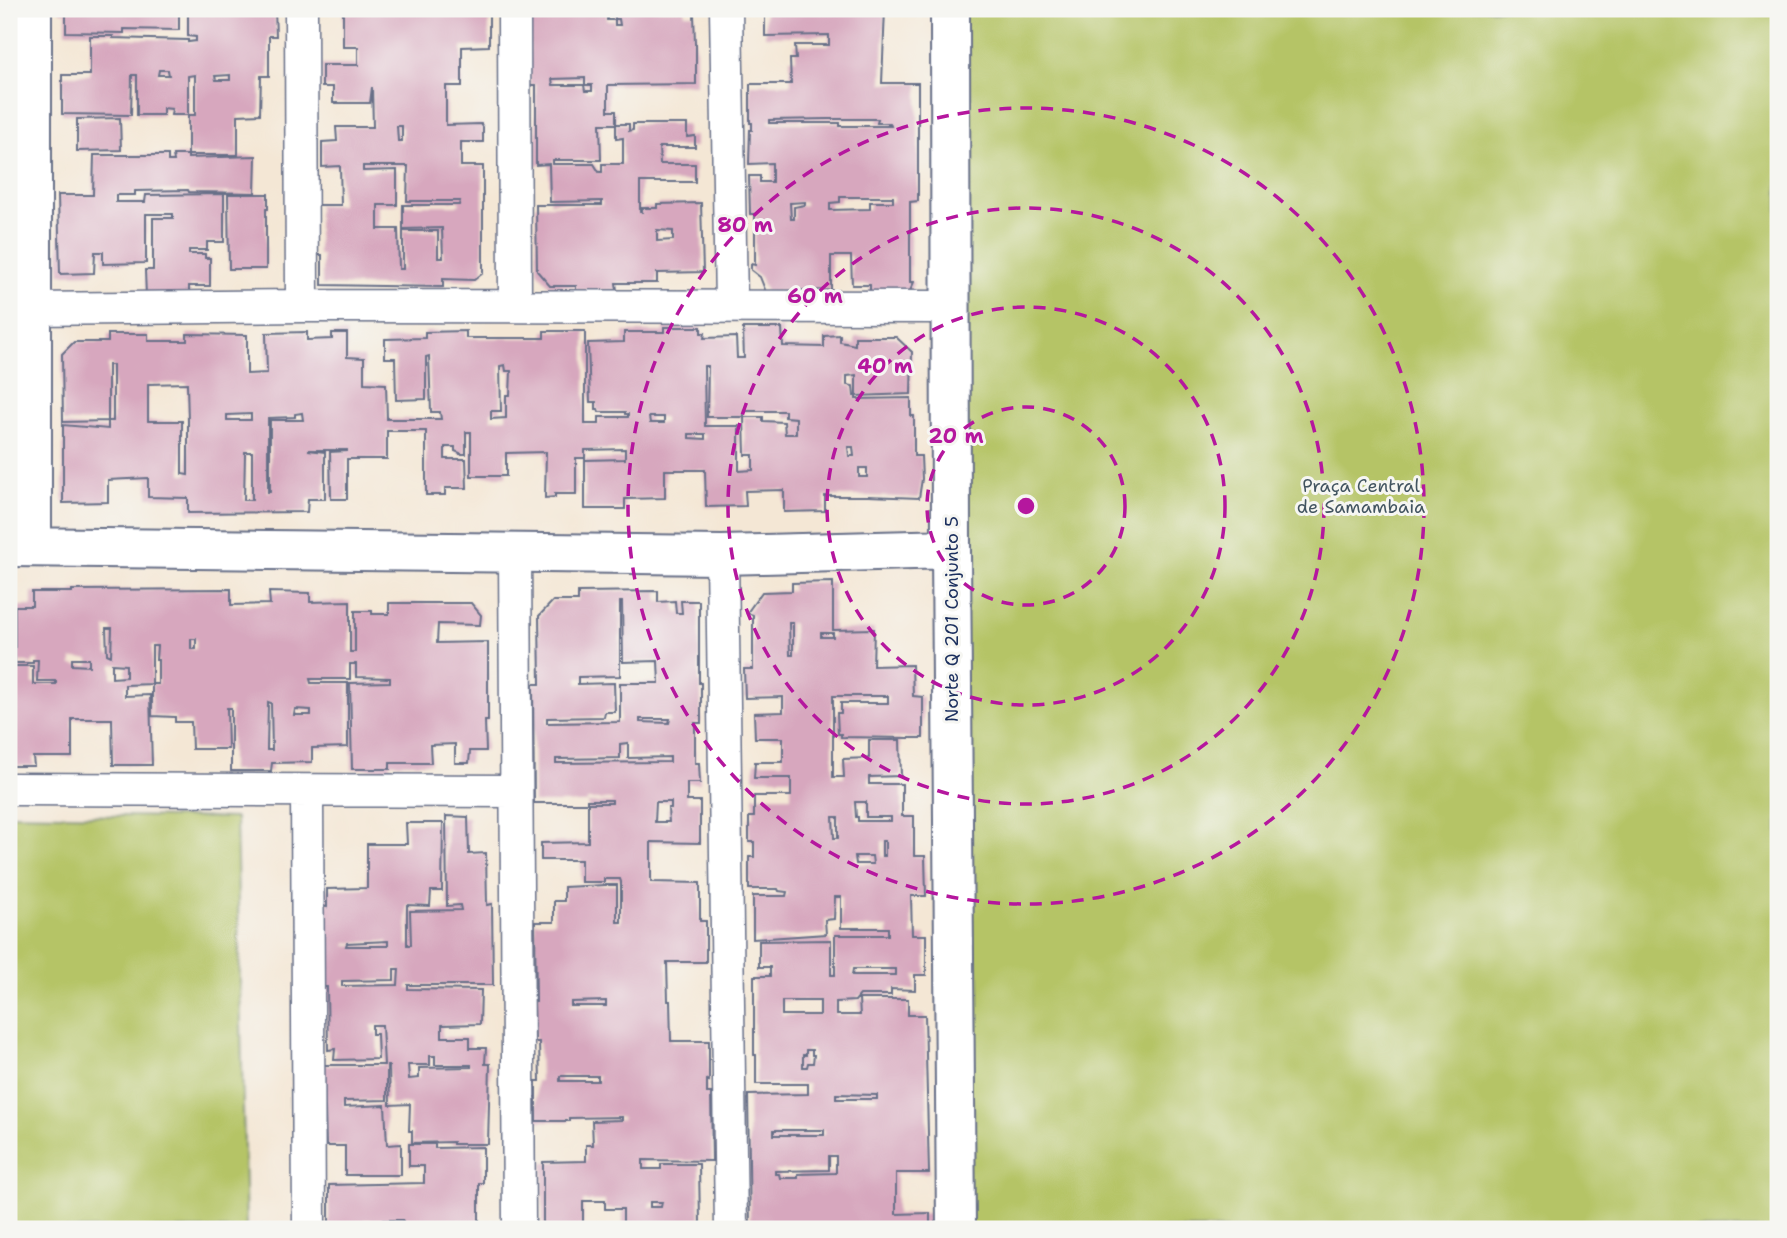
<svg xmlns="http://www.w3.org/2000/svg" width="1787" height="1238" viewBox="0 0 1787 1238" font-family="'Shantell Sans',sans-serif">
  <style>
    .green { fill: #b5c466; stroke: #687a62; stroke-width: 2 }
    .building { fill: #d7a7be; fill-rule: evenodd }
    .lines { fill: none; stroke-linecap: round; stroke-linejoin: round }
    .minor-casing { stroke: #676f88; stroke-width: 35 }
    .tertiary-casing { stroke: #676f88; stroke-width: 42 }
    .minor { stroke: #fff; stroke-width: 32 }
    .tertiary { stroke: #fff; stroke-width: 38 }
    .ring { fill: none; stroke: #b5179e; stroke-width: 3.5; stroke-dasharray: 12 9 }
    .labels { text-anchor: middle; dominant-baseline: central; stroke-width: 6; stroke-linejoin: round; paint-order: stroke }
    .park-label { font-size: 18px; fill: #425460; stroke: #f6f6f2 }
    .street-label { font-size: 18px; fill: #1b2f5e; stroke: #f6f6f2 }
    .centre { fill: #b5179e; stroke: #f6f6f2; stroke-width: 3.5 }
    .ring-label { font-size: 21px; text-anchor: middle; font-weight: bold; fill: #b5179e; stroke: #f6f6f2; stroke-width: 6; stroke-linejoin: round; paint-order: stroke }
  </style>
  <rect width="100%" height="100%" fill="#f6f6f2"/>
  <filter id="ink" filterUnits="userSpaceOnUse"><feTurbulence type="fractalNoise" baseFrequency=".0143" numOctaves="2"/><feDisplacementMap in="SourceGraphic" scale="14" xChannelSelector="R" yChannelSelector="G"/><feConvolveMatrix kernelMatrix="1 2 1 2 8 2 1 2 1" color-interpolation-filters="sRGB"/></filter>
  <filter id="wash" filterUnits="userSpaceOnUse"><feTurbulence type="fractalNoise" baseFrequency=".00686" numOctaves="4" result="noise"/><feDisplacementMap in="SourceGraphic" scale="28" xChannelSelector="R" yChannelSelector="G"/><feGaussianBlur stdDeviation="1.57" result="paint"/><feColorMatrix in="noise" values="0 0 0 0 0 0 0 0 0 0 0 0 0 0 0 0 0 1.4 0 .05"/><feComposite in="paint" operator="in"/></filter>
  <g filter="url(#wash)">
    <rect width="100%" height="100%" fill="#f4e7d5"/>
    <path class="green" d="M 942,9 L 1778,9 L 1778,1229 L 947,1229 Z
      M 9,814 L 236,818 L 246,1229 L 9,1229 Z"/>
    <g id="blocks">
      <path class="building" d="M 60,9 L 179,9 L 179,30 L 124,29 L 124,33 L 66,32 L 66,12 L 60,12 Z
        M 188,9 L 275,9 L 276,36 L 269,36 L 269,76 L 261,76 L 260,114 L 238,115 L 238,155 L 188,155 L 188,115 L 195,115 L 195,75 L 188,76 L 188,115 L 171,115 L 172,109 L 163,108 L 163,115 L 137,115 L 137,75 L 132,75 L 131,115 L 62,114 L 62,75 L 90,75 L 90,36 L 113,36 L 113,38 L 188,40 L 188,42 L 196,41 L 196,37 L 188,36 ZM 159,70 L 168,70 L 169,75 L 158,75 ZM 230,75 L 230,80 L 216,80 L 215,76 Z
        M 343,9 L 489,9 L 489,46 L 462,47 L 462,86 L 446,86 L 446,125 L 481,124 L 483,127 L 483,142 L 461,142 L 461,166 L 483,166 L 483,273 L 474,280 L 443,279 L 443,287 L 322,285 L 322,255 L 318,255 L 318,205 L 341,205 L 340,166 L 322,167 L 322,142 L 337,141 L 336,127 L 373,127 L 372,87 L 370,103 L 333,103 L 333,87 L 322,87 L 322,65 L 358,65 L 358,47 L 343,47 ZM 397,126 L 402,126 L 402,141 L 398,141 ZM 363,166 L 408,166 L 407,201 L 460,201 L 459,205 L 403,205 L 403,229 L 442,228 L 443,258 L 438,258 L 438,231 L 403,231 L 403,269 L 399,269 L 398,229 L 378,229 L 378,205 L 397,205 L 397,170 L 363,171 Z
        M 529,9 L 607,10 L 607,20 L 615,20 L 615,25 L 620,25 L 619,19 L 615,19 L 615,9 L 684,9 L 685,14 L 694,14 L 695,44 L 696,44 L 696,84 L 608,85 L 608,111 L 616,111 L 616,124 L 600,124 L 601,160 L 553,160 L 553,164 L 594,164 L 599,172 L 602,172 L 602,164 L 623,164 L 623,138 L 616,139 L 616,124 L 629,124 L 629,131 L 633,130 L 633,124 L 687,124 L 687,137 L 695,136 L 695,147 L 659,147 L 660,164 L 695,164 L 695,182 L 640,182 L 640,212 L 642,212 L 642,208 L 657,208 L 657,204 L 701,203 L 703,272 L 657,273 L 657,283 L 616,283 L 617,290 L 576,290 L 576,286 L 550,286 L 537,271 L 536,205 L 602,205 L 602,201 L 550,202 L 549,164 L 536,165 L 536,85 L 530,85 ZM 585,78 L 585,85 L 592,85 L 592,91 L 585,91 L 584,85 L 553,85 L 552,79 ZM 657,230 L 673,231 L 673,240 L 657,241 Z
        M 765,9 L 885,9 L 882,83 L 918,83 L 918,201 L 910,202 L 910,282 L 914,282 L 910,291 L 870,292 L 870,285 L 852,285 L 851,256 L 831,256 L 831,291 L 766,292 L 760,277 L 751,270 L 751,264 L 755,265 L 755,214 L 750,214 L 749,176 L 760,176 L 760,182 L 772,182 L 772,163 L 749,164 L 750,130 L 752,130 L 752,123 L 750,123 L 750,84 L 791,84 L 790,59 L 796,59 L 795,45 L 829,45 L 829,35 L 765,36 ZM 829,119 L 878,119 L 877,123 L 890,123 L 891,126 L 840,126 L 840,123 L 769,123 L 769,120 ZM 840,197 L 893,197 L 893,202 L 870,202 L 870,209 L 830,210 L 830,203 L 840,202 ZM 805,202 L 805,205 L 794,207 L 794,219 L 791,219 L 790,203 Z
        M 120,118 L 121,150 L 77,151 L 77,119 Z
        M 94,155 L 168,155 L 168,161 L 174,161 L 173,155 L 188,155 L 188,158 L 256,156 L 255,193 L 189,192 L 188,190 L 135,191 L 135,195 L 116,195 L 116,202 L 145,202 L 146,195 L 224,194 L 224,242 L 207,242 L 207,250 L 189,250 L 189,254 L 205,254 L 205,258 L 210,258 L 210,286 L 189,286 L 189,295 L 146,296 L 145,270 L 153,270 L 153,218 L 173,218 L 173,214 L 146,214 L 146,263 L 103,264 L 103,252 L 95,252 L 94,273 L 60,274 L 58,195 L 93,195 Z
        M 228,194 L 268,194 L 268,209 L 266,209 L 266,269 L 229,269 Z
        M 664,327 L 701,327 L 701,333 L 705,333 L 704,338 L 736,337 L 737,358 L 744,358 L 743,328 L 782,328 L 783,346 L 824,347 L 824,336 L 840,335 L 840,342 L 855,345 L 855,337 L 896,337 L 912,352 L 911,394 L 856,396 L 856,375 L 847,376 L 847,385 L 853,386 L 854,396 L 856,396 L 856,399 L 911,398 L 911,416 L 914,416 L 914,456 L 921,456 L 922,479 L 919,498 L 868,496 L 825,496 L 825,511 L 784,512 L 784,490 L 745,491 L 746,506 L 706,507 L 705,470 L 665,470 L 665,498 L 625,499 L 625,509 L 585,509 L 585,460 L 625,459 L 625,449 L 585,450 L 585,458 L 576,458 L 576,494 L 555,494 L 555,497 L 545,498 L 546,452 L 506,453 L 506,476 L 471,476 L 471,432 L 466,432 L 466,454 L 460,454 L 460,453 L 455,451 L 455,447 L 445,447 L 445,459 L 466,459 L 467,488 L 445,488 L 445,495 L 426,495 L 426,431 L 387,431 L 387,459 L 347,459 L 347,499 L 331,499 L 330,452 L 347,451 L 347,450 L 308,450 L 325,452 L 325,499 L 308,499 L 307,512 L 188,513 L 188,498 L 148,497 L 148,478 L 108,480 L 108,502 L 63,503 L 63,425 L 108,429 L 108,421 L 63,422 L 62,354 L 74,342 L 108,342 L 108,334 L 148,334 L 148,341 L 187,341 L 187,334 L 247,335 L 247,374 L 267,373 L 266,333 L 307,332 L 307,340 L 332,339 L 332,333 L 347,333 L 347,357 L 364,358 L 364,383 L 386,384 L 387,419 L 441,419 L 440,412 L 431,412 L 429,356 L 426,357 L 426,399 L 396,400 L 395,358 L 385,358 L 385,339 L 425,338 L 425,332 L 466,331 L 466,338 L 544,338 L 544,331 L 585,331 L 585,424 L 599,424 L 599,417 L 628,417 L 628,414 L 625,414 L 625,412 L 599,412 L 598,409 L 596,409 L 596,402 L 590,402 L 588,343 L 624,342 L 624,332 L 664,332 ZM 108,365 L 113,365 L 113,421 L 108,421 ZM 505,365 L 506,371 L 511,371 L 510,395 L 506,395 L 506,418 L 491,419 L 491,411 L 501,411 L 500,366 ZM 704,366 L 708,366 L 707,417 L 744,417 L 744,411 L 785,411 L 785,417 L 796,418 L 796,434 L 785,434 L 784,422 L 763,421 L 763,417 L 744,417 L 745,455 L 753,455 L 753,470 L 739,471 L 739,426 L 705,426 ZM 187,383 L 188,421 L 188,475 L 182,474 L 182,421 L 148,421 L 148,384 ZM 302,413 L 303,420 L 270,420 L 270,492 L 268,492 L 268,418 L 295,417 L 295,414 ZM 251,414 L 251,420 L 227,420 L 227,415 ZM 649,417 L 664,417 L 664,423 L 650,423 ZM 689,434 L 705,434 L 705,439 L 689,438 ZM 848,447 L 853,447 L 854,456 L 849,456 ZM 245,452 L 252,452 L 252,500 L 244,500 ZM 859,468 L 867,468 L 867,477 L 859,477 Z
        M 833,582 L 833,630 L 874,629 L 873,666 L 912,665 L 913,696 L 923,697 L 923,738 L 909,738 L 841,737 L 841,734 L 838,734 L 837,713 L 841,713 L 841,703 L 888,703 L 888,696 L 833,696 L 833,777 L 844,777 L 843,759 L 869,758 L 869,740 L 900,740 L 901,776 L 869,777 L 869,784 L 902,784 L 902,816 L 914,816 L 914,856 L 925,856 L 926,896 L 911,896 L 912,935 L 926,935 L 926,975 L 915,975 L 915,990 L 891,989 L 891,995 L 860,995 L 855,1001 L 836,1002 L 836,1015 L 860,1015 L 859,999 L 908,999 L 908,1015 L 925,1015 L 929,1173 L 896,1173 L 896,1214 L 930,1213 L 930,1229 L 750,1229 L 748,1095 L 808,1094 L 808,1084 L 756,1084 L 756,1055 L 754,1055 L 754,976 L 770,976 L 770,967 L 759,967 L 759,941 L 831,940 L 831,975 L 835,975 L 835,935 L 888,935 L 888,928 L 841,928 L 841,897 L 835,897 L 834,919 L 825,920 L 826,934 L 753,939 L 753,896 L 786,896 L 787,892 L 779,891 L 778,889 L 749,889 L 749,857 L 754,857 L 754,842 L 749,842 L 749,817 L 754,817 L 754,796 L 791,796 L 791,778 L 754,778 L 755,762 L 783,762 L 783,738 L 755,738 L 754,713 L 783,712 L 783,697 L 745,698 L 744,669 L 753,669 L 753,615 L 747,613 L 762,592 L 792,591 L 792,583 ZM 789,623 L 793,623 L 793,655 L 790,655 ZM 821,633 L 833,633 L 833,637 L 821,637 ZM 855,802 L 866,802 L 866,817 L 891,817 L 891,821 L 858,821 L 858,817 L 856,817 ZM 833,817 L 838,817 L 838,838 L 834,838 ZM 882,841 L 885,841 L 885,856 L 882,856 ZM 855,856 L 872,856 L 873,864 L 856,864 ZM 853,969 L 896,969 L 896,975 L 852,975 ZM 782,1001 L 820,1001 L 820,1015 L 782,1015 ZM 806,1050 L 812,1050 L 812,1055 L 814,1055 L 813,1063 L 808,1063 L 807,1067 L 803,1067 L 803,1055 L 806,1055 ZM 836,1094 L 877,1095 L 877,1099 L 836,1099 ZM 774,1130 L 824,1130 L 824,1135 L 774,1135 ZM 829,1156 L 836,1156 L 836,1173 L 798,1174 L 798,1178 L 780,1178 L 779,1174 L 775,1174 L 775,1171 L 829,1170 Z
        M 231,589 L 231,605 L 270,604 L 269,592 L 310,593 L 310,602 L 350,601 L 350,652 L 355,652 L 355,611 L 372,611 L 372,614 L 389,614 L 389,603 L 471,603 L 481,615 L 480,625 L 438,624 L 437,643 L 488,642 L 488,721 L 485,721 L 486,751 L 470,751 L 469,763 L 455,763 L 455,744 L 430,745 L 431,763 L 390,763 L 390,769 L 352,769 L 350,683 L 390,682 L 390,678 L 356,677 L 356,664 L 350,664 L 350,679 L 310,679 L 311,683 L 348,683 L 348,747 L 312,748 L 312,762 L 272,763 L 271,771 L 231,771 L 231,708 L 227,708 L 228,749 L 192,749 L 191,722 L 175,722 L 175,717 L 152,716 L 152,684 L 158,684 L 158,660 L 156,660 L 157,646 L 152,646 L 152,684 L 125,685 L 125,696 L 150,695 L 152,765 L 113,765 L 112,719 L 72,719 L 72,757 L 33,757 L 34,766 L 9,766 L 9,666 L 33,666 L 33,684 L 56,684 L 56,681 L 37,681 L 38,660 L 33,660 L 33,663 L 15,663 L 15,606 L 32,606 L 32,592 L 72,592 L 72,590 ZM 106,628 L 112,628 L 111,656 L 107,654 ZM 191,639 L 196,639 L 196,649 L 191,649 ZM 72,659 L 89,659 L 89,666 L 72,665 ZM 112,664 L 126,665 L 126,677 L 112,678 ZM 268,702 L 271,703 L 272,750 L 267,750 ZM 295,709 L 311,710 L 311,715 L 294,715 Z
        M 658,591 L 658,602 L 675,601 L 676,613 L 682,613 L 681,601 L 699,601 L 699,683 L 701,683 L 701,723 L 695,723 L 695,763 L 699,763 L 700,783 L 687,783 L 687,801 L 700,801 L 700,843 L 651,842 L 651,882 L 700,883 L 700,921 L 706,921 L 706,962 L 667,962 L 668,1001 L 670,1001 L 671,1041 L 709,1041 L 709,1081 L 707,1080 L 707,1093 L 711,1093 L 712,1161 L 643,1160 L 643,1169 L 661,1169 L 661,1164 L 699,1164 L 700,1224 L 703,1229 L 623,1229 L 623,1209 L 605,1209 L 605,1201 L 583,1201 L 583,1229 L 543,1229 L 543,1162 L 586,1161 L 586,1145 L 593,1145 L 592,1121 L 622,1120 L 622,1117 L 569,1118 L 569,1121 L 536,1121 L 536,1081 L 540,1081 L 539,1042 L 535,1042 L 534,1002 L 536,1002 L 535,922 L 554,922 L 554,901 L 564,901 L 564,887 L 605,885 L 617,885 L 617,922 L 621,922 L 621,882 L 620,879 L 604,879 L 604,882 L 581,882 L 581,860 L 541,860 L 541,843 L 588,842 L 588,803 L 612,803 L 612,800 L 587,800 L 587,803 L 534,803 L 533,684 L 540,684 L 539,616 L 553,601 L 578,601 L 578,592 ZM 620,602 L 622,602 L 623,662 L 658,661 L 659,683 L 620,683 L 620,722 L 547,723 L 547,718 L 604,717 L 605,712 L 615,712 L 614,683 L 578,684 L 578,677 L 620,676 ZM 640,719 L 670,719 L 669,723 L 640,722 ZM 628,743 L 628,758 L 670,757 L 670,762 L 556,763 L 556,759 L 620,758 L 620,744 ZM 656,802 L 671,802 L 671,808 L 668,808 L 669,822 L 655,822 ZM 606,1001 L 606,1006 L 571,1006 L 571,1002 ZM 560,1076 L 598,1076 L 598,1081 L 560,1081 ZM 650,1202 L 662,1202 L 661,1207 L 650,1207 Z
        M 446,816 L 468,817 L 469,854 L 486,853 L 487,905 L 492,904 L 493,985 L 408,985 L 408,989 L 481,990 L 480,1024 L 442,1025 L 442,1037 L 470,1037 L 470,1048 L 486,1048 L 485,1064 L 490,1064 L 488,1144 L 453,1144 L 453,1142 L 412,1143 L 412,1131 L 409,1131 L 410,1104 L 390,1105 L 389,1066 L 387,1066 L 387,1100 L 344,1101 L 344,1107 L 385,1105 L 387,1145 L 401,1144 L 401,1175 L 345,1175 L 345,1146 L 326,1146 L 325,1107 L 323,1107 L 324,1065 L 384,1065 L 382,1025 L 372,1025 L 372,1034 L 377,1034 L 378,1059 L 334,1060 L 335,1049 L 328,1050 L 327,987 L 321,987 L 321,906 L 327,907 L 327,889 L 367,888 L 367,844 L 407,844 L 406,823 L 443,823 L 442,891 L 431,891 L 430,906 L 407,905 L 407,945 L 411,945 L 410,911 L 461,910 L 460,905 L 447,906 ZM 388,941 L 388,946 L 346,946 L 347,943 ZM 394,969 L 399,969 L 398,985 L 342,986 L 342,981 L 394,980 ZM 430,1056 L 435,1056 L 435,1065 L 471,1065 L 471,1067 L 419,1068 L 419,1078 L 409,1079 L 408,1065 L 430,1065 Z
        M 409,1144 L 435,1144 L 435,1148 L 483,1147 L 483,1183 L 479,1183 L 479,1223 L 491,1224 L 491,1229 L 417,1229 L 416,1224 L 409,1224 L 409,1229 L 321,1229 L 321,1226 L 329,1225 L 329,1185 L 424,1183 L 424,1166 L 409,1166 ZM 365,1220 L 403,1220 L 402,1224 L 364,1225 Z"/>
    </g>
  </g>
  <g filter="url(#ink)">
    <use href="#blocks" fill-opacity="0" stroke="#676f88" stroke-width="2"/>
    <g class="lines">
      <g class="minor-casing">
        <path id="minor" d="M 301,9 L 302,306
          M 514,9 L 515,306
          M 726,9 L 731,305
          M 33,309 L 302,306 L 951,307
          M 515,553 L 519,1229
          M 722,555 L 731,1229
          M 9,789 L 516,791
          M 307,791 L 309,1229"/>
      </g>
      <g class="tertiary-casing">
        <path id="tertiary" d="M 950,9 L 951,549 L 956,1229
          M 9,547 L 722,555 L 951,549
          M 32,547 L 32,9"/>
      </g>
      <use href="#minor" class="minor"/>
      <use href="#tertiary" class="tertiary"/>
    </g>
  </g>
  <g class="ring">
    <circle cx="1026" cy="506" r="99"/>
    <circle cx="1026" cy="506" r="199"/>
    <circle cx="1026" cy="506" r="298"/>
    <circle cx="1026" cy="506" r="398"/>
  </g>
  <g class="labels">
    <g class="park-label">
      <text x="1361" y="486">Praça Central<tspan x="1361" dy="21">de Samambaia</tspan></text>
    </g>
    <g class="street-label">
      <text transform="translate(952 619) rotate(-90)">Norte Q 201 Conjunto 5</text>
    </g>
  </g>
  <circle cx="1026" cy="506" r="10" class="centre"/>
  <g class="ring-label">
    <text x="745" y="232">80 m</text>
    <text x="815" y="303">60 m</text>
    <text x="885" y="373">40 m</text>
    <text x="956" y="443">20 m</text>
  </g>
  <rect width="1787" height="1238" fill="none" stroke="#f6f6f2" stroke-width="35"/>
</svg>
